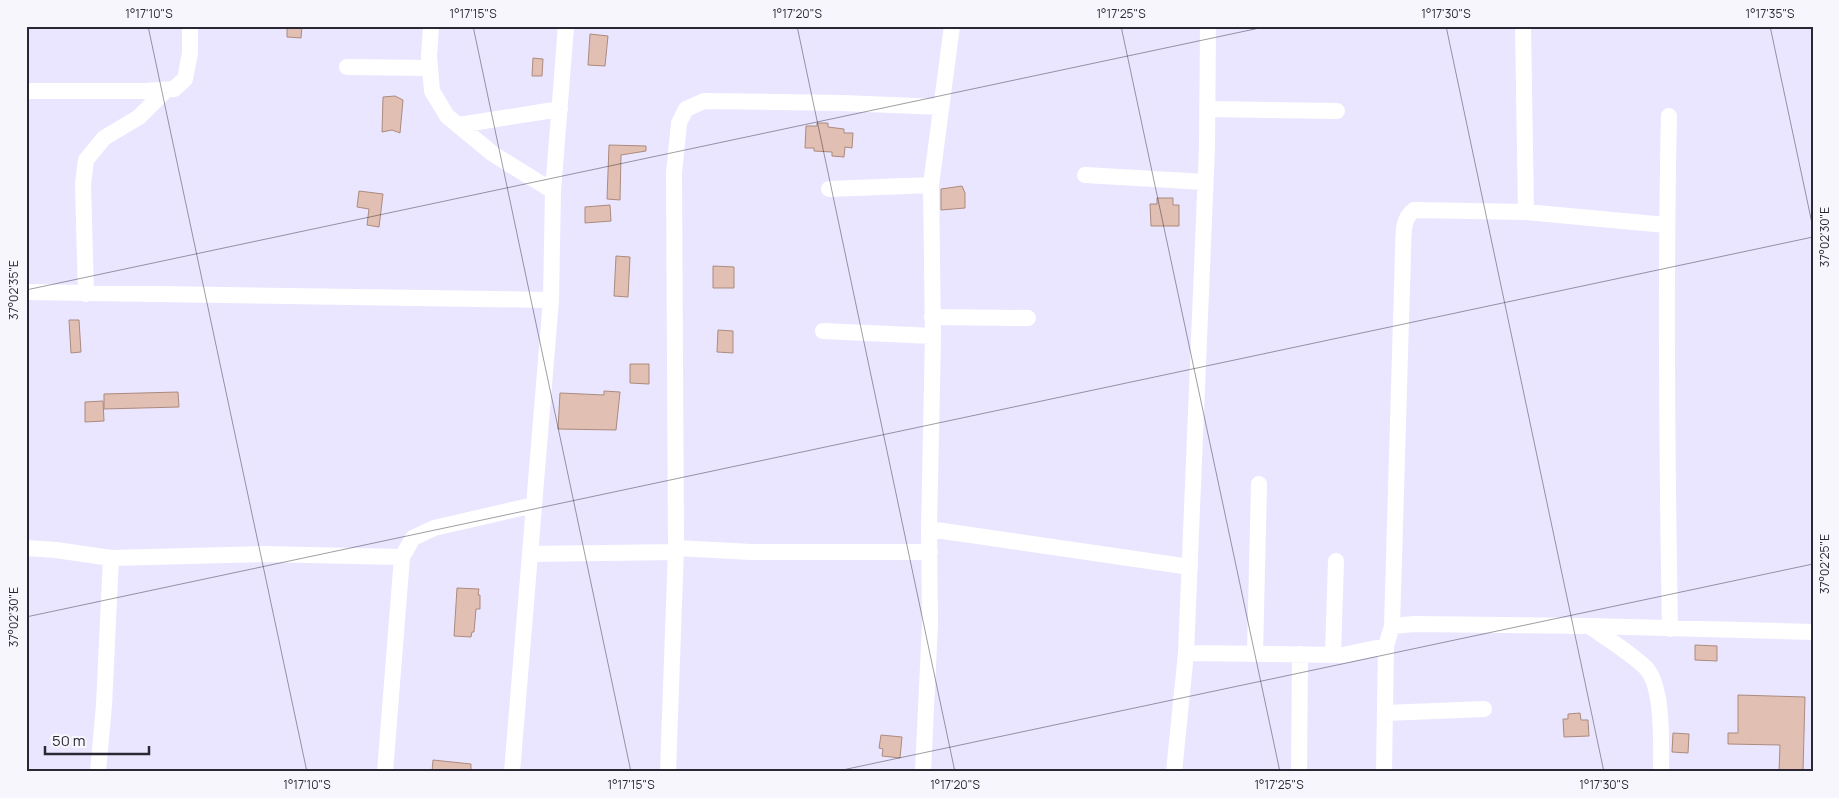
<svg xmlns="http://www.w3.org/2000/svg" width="1839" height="798" viewBox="0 0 1839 798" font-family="Manrope,sans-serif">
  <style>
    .building { fill: #e1bfb2; stroke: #ab8b7f }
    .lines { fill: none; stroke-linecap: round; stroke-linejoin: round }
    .street { stroke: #fff; stroke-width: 16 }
    .ticks { fill: none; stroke: #2b2834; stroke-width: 1; stroke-opacity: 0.45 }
    .neatline { fill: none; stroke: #2b2834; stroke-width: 2 }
    .ticks-label { font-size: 12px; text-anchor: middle; fill: #2b2834 }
  </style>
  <rect width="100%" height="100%" fill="#ebe6ff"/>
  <path class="building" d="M 287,26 L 302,26 L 301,38 L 287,37 Z
    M 590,34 L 608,36 L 605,66 L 588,65 Z
    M 533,58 L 543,59 L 542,76 L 532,76 Z
    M 395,96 L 403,100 L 400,133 L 392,130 L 382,132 L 383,97 Z
    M 817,123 L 828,123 L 828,127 L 844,129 L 844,133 L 853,133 L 852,148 L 845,147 L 844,157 L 832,156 L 832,152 L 814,151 L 814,148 L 805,148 L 806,126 L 817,126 Z
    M 609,145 L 646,146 L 646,151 L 621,155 L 620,200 L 607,199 Z
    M 962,186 L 965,193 L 965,208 L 941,210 L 941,189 Z
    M 359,191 L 383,194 L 379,227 L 367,225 L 369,209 L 357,207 Z
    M 1157,198 L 1173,198 L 1173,205 L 1179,205 L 1179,226 L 1151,226 L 1150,204 L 1157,204 Z
    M 610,205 L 611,221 L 585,223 L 585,207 Z
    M 616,256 L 630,257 L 628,297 L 614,296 Z
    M 713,266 L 734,267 L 734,288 L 713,288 Z
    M 69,320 L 79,320 L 81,352 L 71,353 Z
    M 718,330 L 733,331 L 733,353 L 717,352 Z
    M 630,364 L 649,364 L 649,384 L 630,383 Z
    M 604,391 L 620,392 L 616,430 L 558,429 L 560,393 L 604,395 Z
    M 178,392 L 179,407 L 104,409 L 104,394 Z
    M 103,401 L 104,421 L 85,422 L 85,402 Z
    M 457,588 L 479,589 L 478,595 L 480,595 L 480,609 L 476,609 L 474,632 L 472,632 L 471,637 L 454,636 Z
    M 1695,645 L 1717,646 L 1717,661 L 1695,660 Z
    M 1738,695 L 1805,697 L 1803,772 L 1779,772 L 1780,745 L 1728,744 L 1728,733 L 1738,733 Z
    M 1580,713 L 1581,720 L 1588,720 L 1589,736 L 1564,737 L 1563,719 L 1568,719 L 1568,714 Z
    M 1673,733 L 1689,734 L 1688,753 L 1672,752 Z
    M 881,735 L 902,737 L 900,758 L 882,756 L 883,749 L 879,748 Z
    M 433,760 L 471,764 L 471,772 L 432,772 Z"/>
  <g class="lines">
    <path class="street" d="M 431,26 L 429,56 L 432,91 L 447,116 L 493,154 L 553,191
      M 1523,26 L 1526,212
      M 347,67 L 430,68
      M 26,91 L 146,91 L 174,89 L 185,79 L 190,53 L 190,26
      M 1207,109 L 1337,111
      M 1669,116 C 1665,287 1667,458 1670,629
      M 459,125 L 560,109
      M 1085,175 L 1205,182
      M 829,189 L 931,185
      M 26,292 L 551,300
      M 86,294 L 83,184 L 86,160 L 104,138 L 139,117 L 165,91
      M 932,317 L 1028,318
      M 823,331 L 933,336
      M 929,529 L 1190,567
      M 26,548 L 56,550 L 111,558 L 261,554 L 402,557
      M 676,548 L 751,552 L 930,552
      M 530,554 L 676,552
      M 1392,626 L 1403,252 C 1404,238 1401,219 1414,210 L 1526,212 L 1666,225
      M 1589,626 C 1608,639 1629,652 1645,667 C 1664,685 1661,746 1661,772
      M 1186,653 L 1343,655 L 1386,646 L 1392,626 L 1414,624 L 1589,626 L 1813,632
      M 1255,653 L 1259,484
      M 1333,654 L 1336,561
      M 1385,713 L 1484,709
      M 98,772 L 104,705 L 111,558
      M 385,772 L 402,557 L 413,538 L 434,528 L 534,505
      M 512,772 L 551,300 L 553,191 L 566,26
      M 668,772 L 676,548 L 674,173 L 679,123 L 686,109 L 704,101 L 842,103 L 941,107
      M 923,772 L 930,624 L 929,529 L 933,336 L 931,185 L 952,26
      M 1174,772 L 1186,653 L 1207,147 L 1208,26
      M 1299,772 L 1300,654
      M 1384,772 L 1386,646"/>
  </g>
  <path class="ticks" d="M 148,26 L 307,772M 473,26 L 631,772M 797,26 L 955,772M 1121,26 L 1280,772M 1446,26 L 1604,772M 1770,26 L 1813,228M 26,290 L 1269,26M 26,617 L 1813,237M 833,772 L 1813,564"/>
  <rect width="1839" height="798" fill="none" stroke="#f7f6fc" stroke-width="55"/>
  <path d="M45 746v8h104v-8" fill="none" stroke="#2b2834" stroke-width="2.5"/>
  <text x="52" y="746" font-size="15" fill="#2b2834" stroke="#f7f6fc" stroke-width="4" paint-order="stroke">50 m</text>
  <rect x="28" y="28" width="1784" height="742" class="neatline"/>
  <g class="ticks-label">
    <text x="149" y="18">1°17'10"S</text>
    <text x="473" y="18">1°17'15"S</text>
    <text x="797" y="18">1°17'20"S</text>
    <text x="1121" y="18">1°17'25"S</text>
    <text x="1446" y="18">1°17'30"S</text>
    <text x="1770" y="18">1°17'35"S</text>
    <text transform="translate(1825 237) rotate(-90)" y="4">37°02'30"E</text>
    <text transform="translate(14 290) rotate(-90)" y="4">37°02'35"E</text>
    <text transform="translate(1825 564) rotate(-90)" y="4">37°02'25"E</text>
    <text transform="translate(14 617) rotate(-90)" y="4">37°02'30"E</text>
    <text x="307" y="789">1°17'10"S</text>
    <text x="631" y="789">1°17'15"S</text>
    <text x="955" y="789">1°17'20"S</text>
    <text x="1279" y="789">1°17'25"S</text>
    <text x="1604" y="789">1°17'30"S</text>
  </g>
</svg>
